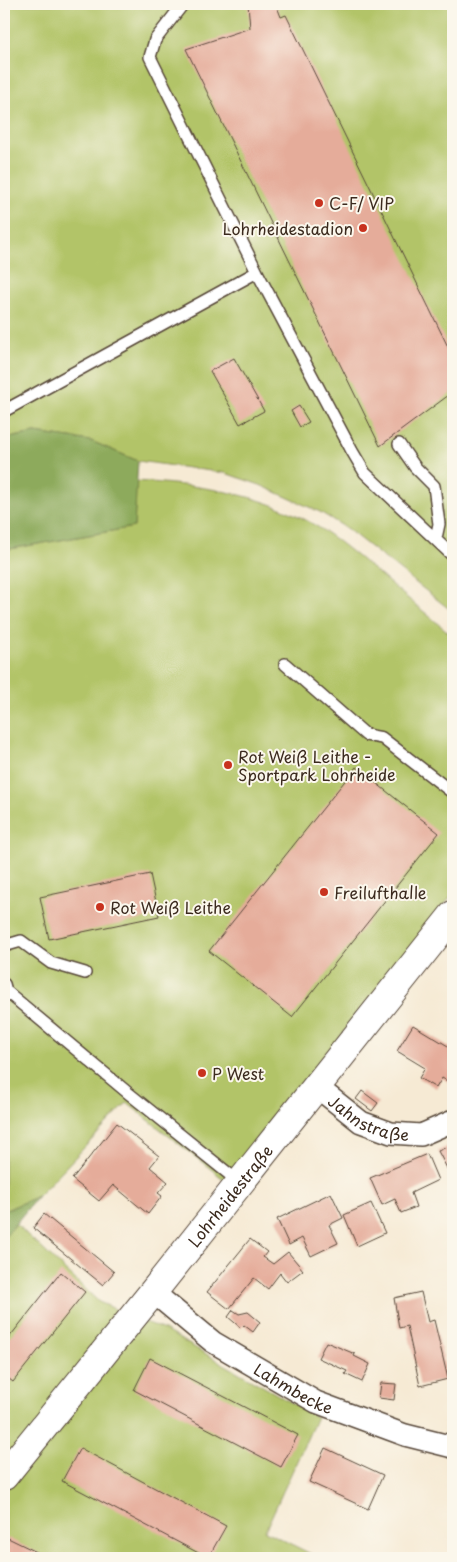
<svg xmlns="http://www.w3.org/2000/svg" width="457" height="1562" viewBox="0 0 457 1562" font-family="'Playpen Sans',sans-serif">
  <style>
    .green { fill: #b2c467; stroke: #767742 }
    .forest { fill: #8daa5c; stroke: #646a3d }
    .building { fill: #e5ac9a }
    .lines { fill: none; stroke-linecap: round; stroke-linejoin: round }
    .service-casing { stroke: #574739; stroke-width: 14 }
    .minor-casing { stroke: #574739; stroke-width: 24 }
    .tertiary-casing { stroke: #574739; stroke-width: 30 }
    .service { stroke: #fff; stroke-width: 11 }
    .minor { stroke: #fff; stroke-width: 21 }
    .tertiary { stroke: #fff; stroke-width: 28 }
    .poi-dot { fill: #c8321e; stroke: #fbf7ec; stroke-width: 2 }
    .labels { text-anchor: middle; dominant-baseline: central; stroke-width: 4; stroke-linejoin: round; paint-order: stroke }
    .poi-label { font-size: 16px; fill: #3b2a1e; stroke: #fbf7ec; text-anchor: start }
    .street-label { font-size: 16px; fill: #3b2a1e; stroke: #fbf7ec }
  </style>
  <rect width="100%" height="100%" fill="#fbf7ec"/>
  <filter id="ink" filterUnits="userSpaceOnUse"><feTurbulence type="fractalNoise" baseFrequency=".02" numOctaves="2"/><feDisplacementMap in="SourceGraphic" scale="10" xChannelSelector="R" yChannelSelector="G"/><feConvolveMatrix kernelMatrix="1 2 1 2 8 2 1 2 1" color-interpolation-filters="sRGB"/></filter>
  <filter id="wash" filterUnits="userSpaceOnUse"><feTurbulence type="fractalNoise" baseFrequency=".0096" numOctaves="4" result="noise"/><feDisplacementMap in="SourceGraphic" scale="20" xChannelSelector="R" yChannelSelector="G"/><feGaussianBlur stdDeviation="1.12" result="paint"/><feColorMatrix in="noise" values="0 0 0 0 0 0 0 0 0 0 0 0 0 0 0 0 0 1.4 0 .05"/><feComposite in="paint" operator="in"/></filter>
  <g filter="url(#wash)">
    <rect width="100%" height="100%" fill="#f6ead4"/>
    <path class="green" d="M 4,4 L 453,4 L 453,612 L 346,528 L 320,512 L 260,485 L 225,473 L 138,461 L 91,441 L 35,433 L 4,439 Z
      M 136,481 C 197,485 259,492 313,524 C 335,537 354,554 374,570 C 400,592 427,614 453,636 L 453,894 L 226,1181 L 127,1103 L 38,1196 L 4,1211 L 4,550 L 134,527 Z
      M 16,1224 L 99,1302 L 164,1330 L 317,1417 L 265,1531 L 319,1558 L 4,1558 L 4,1238 Z"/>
    <path class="forest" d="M 35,433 L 91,441 L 138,461 L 134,527 L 4,550 L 4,439 Z
      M 38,1196 L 4,1238 L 4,1211 Z"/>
    <g id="blocks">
      <path class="building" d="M 248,4 L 276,4 L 281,17 L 286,15 L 453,357 L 453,392 L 380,446 L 186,49 L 250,28 Z
        M 234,358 L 264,411 L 240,424 L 210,371 Z
        M 299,406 L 309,422 L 300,427 L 291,411 Z
        M 356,767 L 439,833 L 292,1017 L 209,951 Z
        M 150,874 L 159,916 L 49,939 L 40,897 Z
        M 413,1025 L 453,1049 L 453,1079 L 451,1083 L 442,1078 L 436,1088 L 419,1078 L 425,1068 L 397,1051 Z
        M 362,1091 L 378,1103 L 372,1111 L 356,1099 Z
        M 117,1123 L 159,1156 L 150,1167 L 168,1182 L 158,1193 L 162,1196 L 148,1214 L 113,1185 L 99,1201 L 72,1179 Z
        M 453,1144 L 453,1172 L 450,1174 L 438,1151 Z
        M 427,1154 L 438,1180 L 411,1193 L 416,1207 L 401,1213 L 395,1199 L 382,1205 L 370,1178 Z
        M 331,1193 L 343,1218 L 329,1225 L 338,1243 L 311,1256 L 302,1238 L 289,1245 L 277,1219 Z
        M 371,1203 L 385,1233 L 357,1246 L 344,1215 Z
        M 44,1214 L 114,1272 L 103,1285 L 33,1228 Z
        M 250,1239 L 267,1252 L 263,1257 L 273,1264 L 288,1252 L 303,1270 L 287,1282 L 280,1273 L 268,1289 L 254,1278 L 229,1309 L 207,1292 Z
        M 61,1272 L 85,1292 L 13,1382 L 4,1375 L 4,1344 Z
        M 421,1292 L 428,1322 L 434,1320 L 448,1379 L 420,1386 L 407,1326 L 399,1328 L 394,1298 Z
        M 233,1310 L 239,1314 L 248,1312 L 260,1322 L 253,1332 L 244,1325 L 241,1328 L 228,1317 Z
        M 326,1342 L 355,1354 L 354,1356 L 370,1364 L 362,1382 L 345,1374 L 347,1371 L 318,1358 Z
        M 150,1358 L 298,1435 L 281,1467 L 134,1390 Z
        M 381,1383 L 396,1384 L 394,1400 L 379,1398 Z
        M 80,1448 L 226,1526 L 208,1558 L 62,1481 Z
        M 325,1448 L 383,1475 L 368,1509 L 309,1482 Z
        M 8,1538 L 49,1558 L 4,1558 L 4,1547 Z"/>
    </g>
  </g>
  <g filter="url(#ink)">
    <use href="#blocks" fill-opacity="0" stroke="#574739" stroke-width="1"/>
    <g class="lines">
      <g class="service-casing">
        <path id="service" d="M 183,4 L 155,40 L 150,57 L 257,272 L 352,451 L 365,473 L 453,556
          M 4,411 L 257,272
          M 399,444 L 415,467 L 434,486 L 439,524 L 436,538
          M 285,664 L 366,735 L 382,738 L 453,793
          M 4,946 L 21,941 L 51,963 L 85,973
          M 4,984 L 6,991 L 127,1092 L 239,1182"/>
      </g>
      <g class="minor-casing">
        <g id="minor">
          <path id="s1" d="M 317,1087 L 361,1122 L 391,1133 L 421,1135 L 453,1121"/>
          <path id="s2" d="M 153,1292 L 213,1342 L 316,1402 L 405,1435 L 453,1447"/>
        </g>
      </g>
      <g class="tertiary-casing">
        <g id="tertiary">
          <path id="s3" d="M 4,1476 L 153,1292 L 453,915"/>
        </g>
      </g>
      <use href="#service" class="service"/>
      <use href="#minor" class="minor"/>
      <use href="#tertiary" class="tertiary"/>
    </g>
  </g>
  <g class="poi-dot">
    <circle cx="319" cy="203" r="5"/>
    <circle cx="363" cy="228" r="5"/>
    <circle cx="228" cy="765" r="5"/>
    <circle cx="324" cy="892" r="5"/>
    <circle cx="100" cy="907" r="5"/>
    <circle cx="202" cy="1073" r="5"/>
  </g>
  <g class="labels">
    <g class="poi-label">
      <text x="329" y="203">C-F/ VIP</text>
      <text x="353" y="228" text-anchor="end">Lohrheidestadion</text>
      <text x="238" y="756">Rot Weiß Leithe -<tspan x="238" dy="18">Sportpark Lohrheide</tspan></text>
      <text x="334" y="892">Freilufthalle</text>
      <text x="110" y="907">Rot Weiß Leithe</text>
      <text x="212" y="1073">P West</text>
    </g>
    <g class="street-label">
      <text stroke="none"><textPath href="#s1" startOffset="62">Jahnstraße</textPath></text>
      <text stroke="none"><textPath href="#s3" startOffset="360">Lohrheidestraße</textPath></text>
      <text stroke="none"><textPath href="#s2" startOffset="171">Lahmbecke</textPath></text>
    </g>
  </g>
  <rect width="457" height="1562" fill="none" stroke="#fbf7ec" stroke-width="20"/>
</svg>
